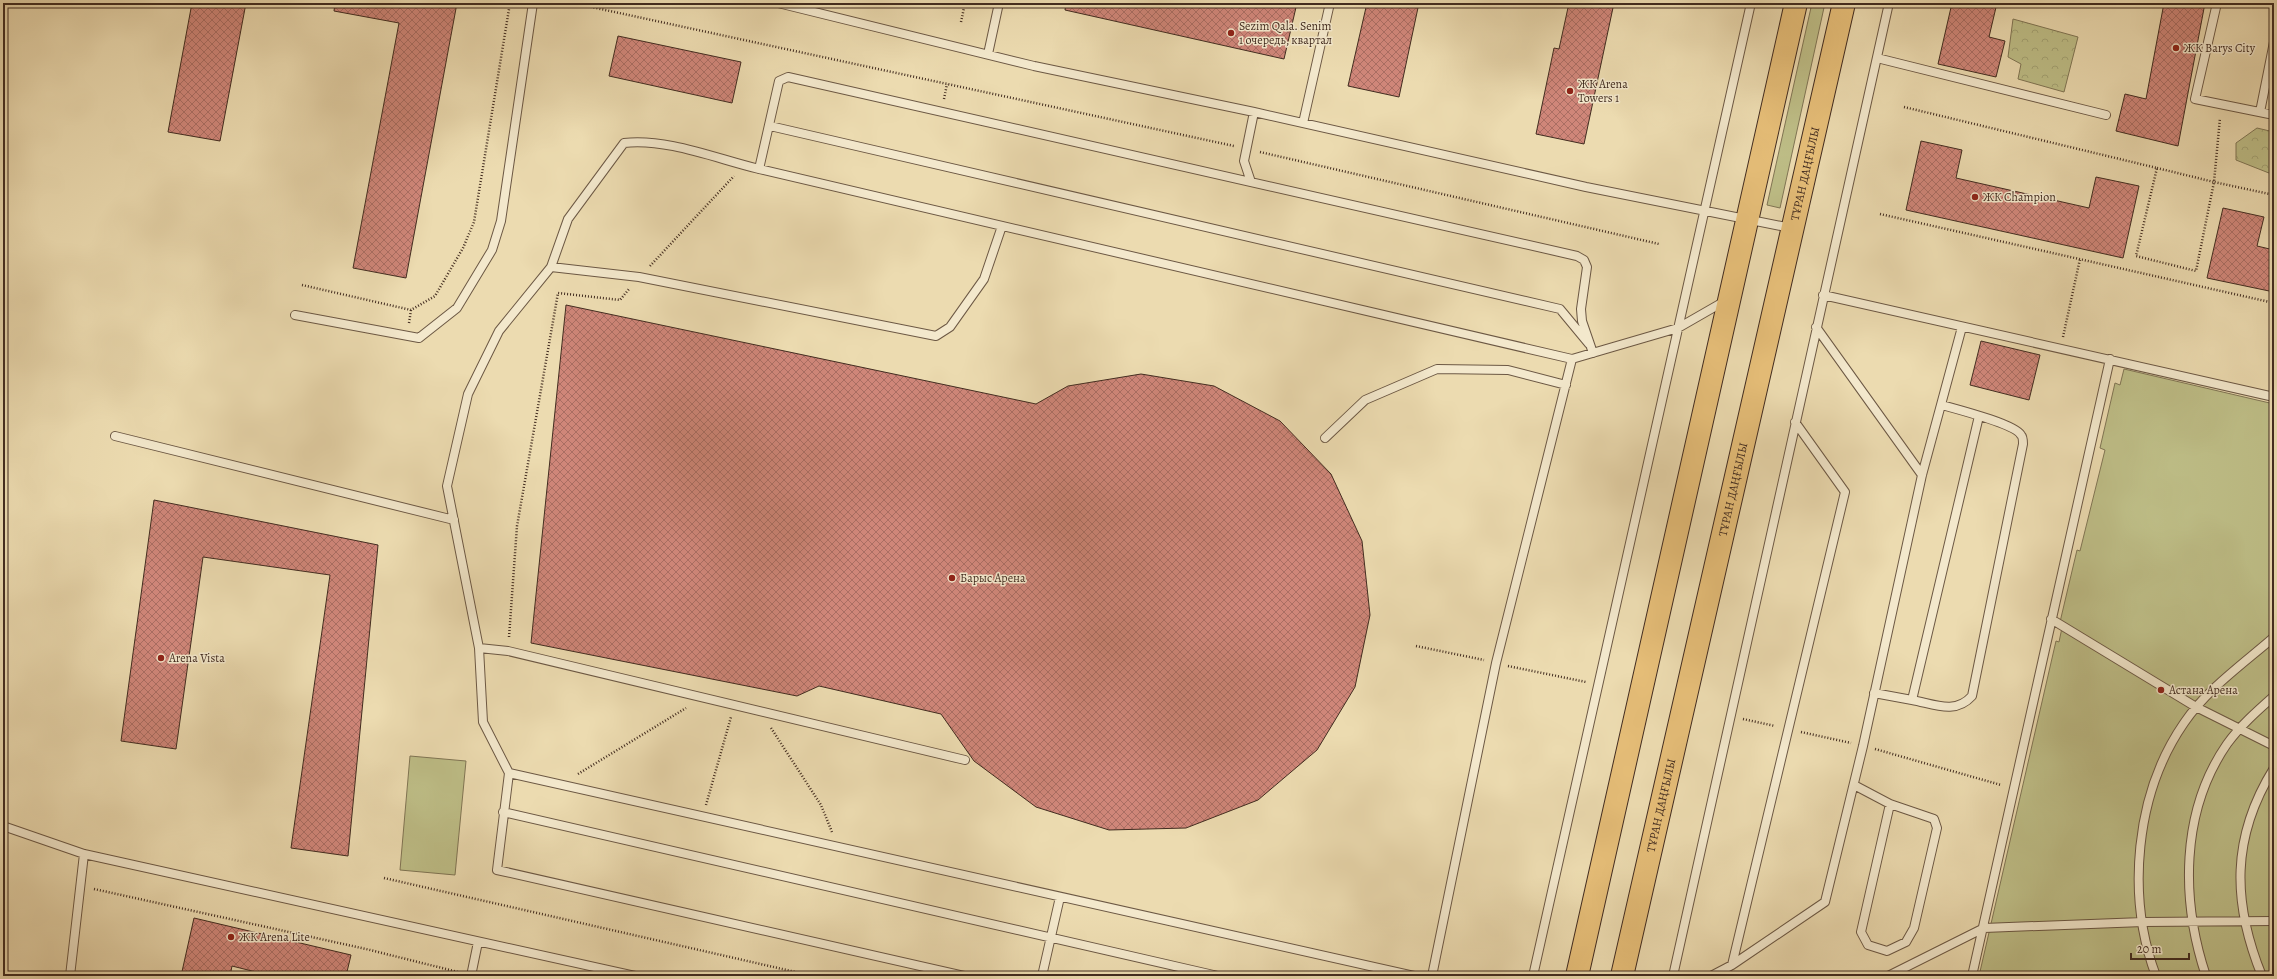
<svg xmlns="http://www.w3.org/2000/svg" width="2277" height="979" viewBox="0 0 2277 979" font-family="Alegreya,serif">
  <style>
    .grass { fill: #bebe87; stroke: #807554 }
    .forest { fill: url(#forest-crowns); stroke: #807554 }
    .building { fill: url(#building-cross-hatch); stroke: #422c20 }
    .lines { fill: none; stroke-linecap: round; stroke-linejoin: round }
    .service-casing { stroke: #6c5844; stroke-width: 10 }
    .primary-casing { stroke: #422c20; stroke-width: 24 }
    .path { stroke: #422c20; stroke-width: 2.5; stroke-dasharray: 1 2; stroke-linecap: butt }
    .service { stroke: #f3e8cc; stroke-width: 8 }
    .primary { stroke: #e6be78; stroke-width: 22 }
    .poi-dot { fill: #8f2418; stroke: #f3e8cc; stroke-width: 1.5 }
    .labels { text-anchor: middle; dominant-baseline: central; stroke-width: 3; stroke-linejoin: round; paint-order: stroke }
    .poi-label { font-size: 12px; fill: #422c20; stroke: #f3e8cc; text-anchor: start }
    .street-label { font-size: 12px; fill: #422c20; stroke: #f3e8cc }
  </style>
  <defs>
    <pattern id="forest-crowns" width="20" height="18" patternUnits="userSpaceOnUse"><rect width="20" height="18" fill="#bebe87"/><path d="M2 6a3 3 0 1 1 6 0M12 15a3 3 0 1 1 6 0" fill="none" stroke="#a4a374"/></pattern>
    <pattern id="building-cross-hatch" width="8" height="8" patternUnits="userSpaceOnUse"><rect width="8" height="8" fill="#cf8679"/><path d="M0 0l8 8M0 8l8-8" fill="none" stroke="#aa6e63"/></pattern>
  </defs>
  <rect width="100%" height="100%" fill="#ecdbb0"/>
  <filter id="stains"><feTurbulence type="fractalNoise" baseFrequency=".005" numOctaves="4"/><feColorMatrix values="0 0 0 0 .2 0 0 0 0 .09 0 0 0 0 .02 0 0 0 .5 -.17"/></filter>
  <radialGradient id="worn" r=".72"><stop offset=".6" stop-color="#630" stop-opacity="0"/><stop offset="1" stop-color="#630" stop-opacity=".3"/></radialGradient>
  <path class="grass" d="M 1812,3 L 1825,3 L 1780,208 L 1767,205 Z
    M 2124,369 L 2274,404 L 2274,976 L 1979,976 L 2056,641 L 2059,642 L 2063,623 L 2060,622 L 2077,550 L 2080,551 L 2105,450 L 2100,448 L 2115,383 L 2120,385 Z
    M 410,756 L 466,761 L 455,875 L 400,870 Z"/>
  <path class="forest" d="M 2013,19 L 2078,37 L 2064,92 L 2018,79 L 2021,64 L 2008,57 Z
    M 2257,128 L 2274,132 L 2274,175 L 2236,160 L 2236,143 Z"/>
  <path class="building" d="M 192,3 L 246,3 L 220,141 L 168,132 Z
    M 335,3 L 457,3 L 406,278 L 353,268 L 399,23 L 334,11 Z
    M 1066,3 L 1297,3 L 1284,59 L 1065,10 Z
    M 1367,3 L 1419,3 L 1399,97 L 1348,86 Z
    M 1569,3 L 1614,3 L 1584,144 L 1536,134 L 1554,48 L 1559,49 Z
    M 1952,3 L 1997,3 L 1989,37 L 2005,41 L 1996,77 L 1938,64 Z
    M 2164,3 L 2205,3 L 2178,146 L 2116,131 L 2125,94 L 2146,99 Z
    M 618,36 L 741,62 L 732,103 L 609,76 Z
    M 1921,141 L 1962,150 L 1956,178 L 2089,208 L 2096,177 L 2139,186 L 2123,258 L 1906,210 Z
    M 2223,208 L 2264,217 L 2257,246 L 2274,250 L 2274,292 L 2207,278 Z
    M 566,305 L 1036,404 L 1068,386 L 1141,374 L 1214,386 L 1280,421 L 1331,474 L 1362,541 L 1370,615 L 1355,687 L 1317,750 L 1258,800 L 1186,828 L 1109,830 L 1036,807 L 974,761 L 941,714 L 819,686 L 797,696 L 531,643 Z
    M 1981,341 L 2040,355 L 2029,400 L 1970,385 Z
    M 154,500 L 378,545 L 348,856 L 291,848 L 330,575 L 203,557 L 176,749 L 121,741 Z
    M 194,918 L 351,955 L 346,976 L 272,976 L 232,966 L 230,976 L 181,976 Z"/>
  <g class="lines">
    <g class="service-casing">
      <path id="service" d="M 778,3 L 1034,66 L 1254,112 L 1586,187 L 1791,228
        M 2217,3 L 2195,99 L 2274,115
        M 988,54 L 999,3
        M 1877,58 L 2106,115
        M 2260,112 L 2274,42
        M 1303,123 L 1330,3
        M 770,126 L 1560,309 L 1589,344
        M 759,169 L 779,81 L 788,77 L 1577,256 L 1584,260 L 1587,267 L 1581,309 L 1582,321 L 1593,353
        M 1251,182 L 1244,161 L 1254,112
        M 551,267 L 639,277 L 936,336 L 950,327 L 984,279 L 1002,226
        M 1823,295 L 2274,397
        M 295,315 L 419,338 L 457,308 L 492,250 L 501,221 L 533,3
        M 1816,327 L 1922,475
        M 1942,405 C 1956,409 2015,424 2021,435 C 2023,437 2023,441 2023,444 L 1972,696 C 1955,715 1934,704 1912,700 L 1979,416
        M 115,436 L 454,520
        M 1325,438 L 1365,400 L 1437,369 L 1508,370 L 1566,385
        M 2051,619 L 2196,707 L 2274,746
        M 479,648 L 447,486 L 468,394 L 499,331 L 551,267 L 568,219 L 624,143 C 667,138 717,159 759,169 L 1572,359
        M 1874,693 L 1912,700
        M 965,760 L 508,651 L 479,648 L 483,722 L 509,773 L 1414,976
        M 509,773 L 497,870 L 964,976
        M 1854,785 L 1890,804 L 1934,819 L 1937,828 L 1914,928 L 1906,942 L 1887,951 L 1868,945 L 1861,932 L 1890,804
        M 503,812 L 1218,976
        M 3,826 L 84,854 L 635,976
        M 1732,965 L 1825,902 L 1863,746 L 1922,475 L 1962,327
        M 70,976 L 84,854
        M 471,976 L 478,942
        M 1042,976 L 1060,897
        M 1432,976 L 1496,663 L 1572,359 L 1678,328 L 1725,301
        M 1533,976 L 1751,3
        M 1673,976 L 1889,3
        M 1711,976 L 1732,965 L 1845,492 L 1795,422
        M 1888,976 L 1984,928 L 2143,922 L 2274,921
        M 1972,976 L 2110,359
        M 2156,976 C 2126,896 2135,794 2184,723 C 2207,689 2243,664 2274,637
        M 2206,976 C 2181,901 2180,812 2227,744 C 2240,726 2257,711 2274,696
        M 2262,976 C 2232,902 2231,837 2274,768"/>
    </g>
    <g class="primary-casing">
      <g id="primary">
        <path d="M 1577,976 L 1796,3"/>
        <path id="s1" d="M 1622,976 L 1844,3"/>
      </g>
    </g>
    <path class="path" d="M 573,3 L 1234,146
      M 961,22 L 965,3
      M 944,99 L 947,84
      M 1904,107 L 2157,168 L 2136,256 L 2196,271 L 2214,182 L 2274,195
      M 1260,152 L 1659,244
      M 2157,168 L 2214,182 L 2220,118
      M 1880,214 L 2274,303
      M 650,266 L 734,176
      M 302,285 L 411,310 L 435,296 L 463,248 L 474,222 L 510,3
      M 409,323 L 411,310
      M 2063,337 L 2080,259
      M 509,637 L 517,526 L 558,293 L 620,300 L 629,289
      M 1416,646 L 1484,660
      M 1508,666 L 1586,682
      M 1743,719 L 1775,726
      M 771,728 L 821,805 L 832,832
      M 1801,732 L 1851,743
      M 1875,749 L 2001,785
      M 578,774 L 686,708
      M 706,805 L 731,717
      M 384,878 L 813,976
      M 94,889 L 366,949 L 458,972"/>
    <use href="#service" class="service"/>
    <use href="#primary" class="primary"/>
  </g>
  <g class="poi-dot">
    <circle cx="1231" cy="33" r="4"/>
    <circle cx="2176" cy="48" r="4"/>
    <circle cx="1570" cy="91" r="4"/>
    <circle cx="1975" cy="197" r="4"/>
    <circle cx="952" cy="578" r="4"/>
    <circle cx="161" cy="658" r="4"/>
    <circle cx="2161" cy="690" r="4"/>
    <circle cx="231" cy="937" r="4"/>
  </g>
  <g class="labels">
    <g class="poi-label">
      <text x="1239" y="26">Sezim Qala. Senim<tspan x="1239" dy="14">1 очередь, квартал</tspan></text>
      <text x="2184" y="48">ЖК Barys City</text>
      <text x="1578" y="84">ЖК Arena<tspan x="1578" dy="14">Towers 1</tspan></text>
      <text x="1983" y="197">ЖК Champion</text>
      <text x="960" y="578">Барыс Арена</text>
      <text x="169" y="658">Arena Vista</text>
      <text x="2169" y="690">Астана Арена</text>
      <text x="239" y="937">ЖК Arena Lite</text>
    </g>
    <g class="street-label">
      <text stroke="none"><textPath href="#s1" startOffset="823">ТҰРАН ДАҢҒЫЛЫ</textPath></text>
      <text stroke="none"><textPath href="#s1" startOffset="499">ТҰРАН ДАҢҒЫЛЫ</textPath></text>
      <text stroke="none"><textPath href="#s1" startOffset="175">ТҰРАН ДАҢҒЫЛЫ</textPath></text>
    </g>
  </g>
  <rect width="2277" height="979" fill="none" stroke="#ecdbb0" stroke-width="16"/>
  <rect x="4" y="4" width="2269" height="971" fill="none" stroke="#422c20" stroke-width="2"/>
  <rect x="8" y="8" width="2261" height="963" fill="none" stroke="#422c20"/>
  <path d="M2131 953v6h58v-6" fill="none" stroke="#422c20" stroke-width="2"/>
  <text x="2137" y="953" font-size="12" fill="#422c20" stroke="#f3e8cc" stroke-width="3" paint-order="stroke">20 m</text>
  <rect width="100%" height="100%" filter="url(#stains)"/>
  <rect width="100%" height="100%" fill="url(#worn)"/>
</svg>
